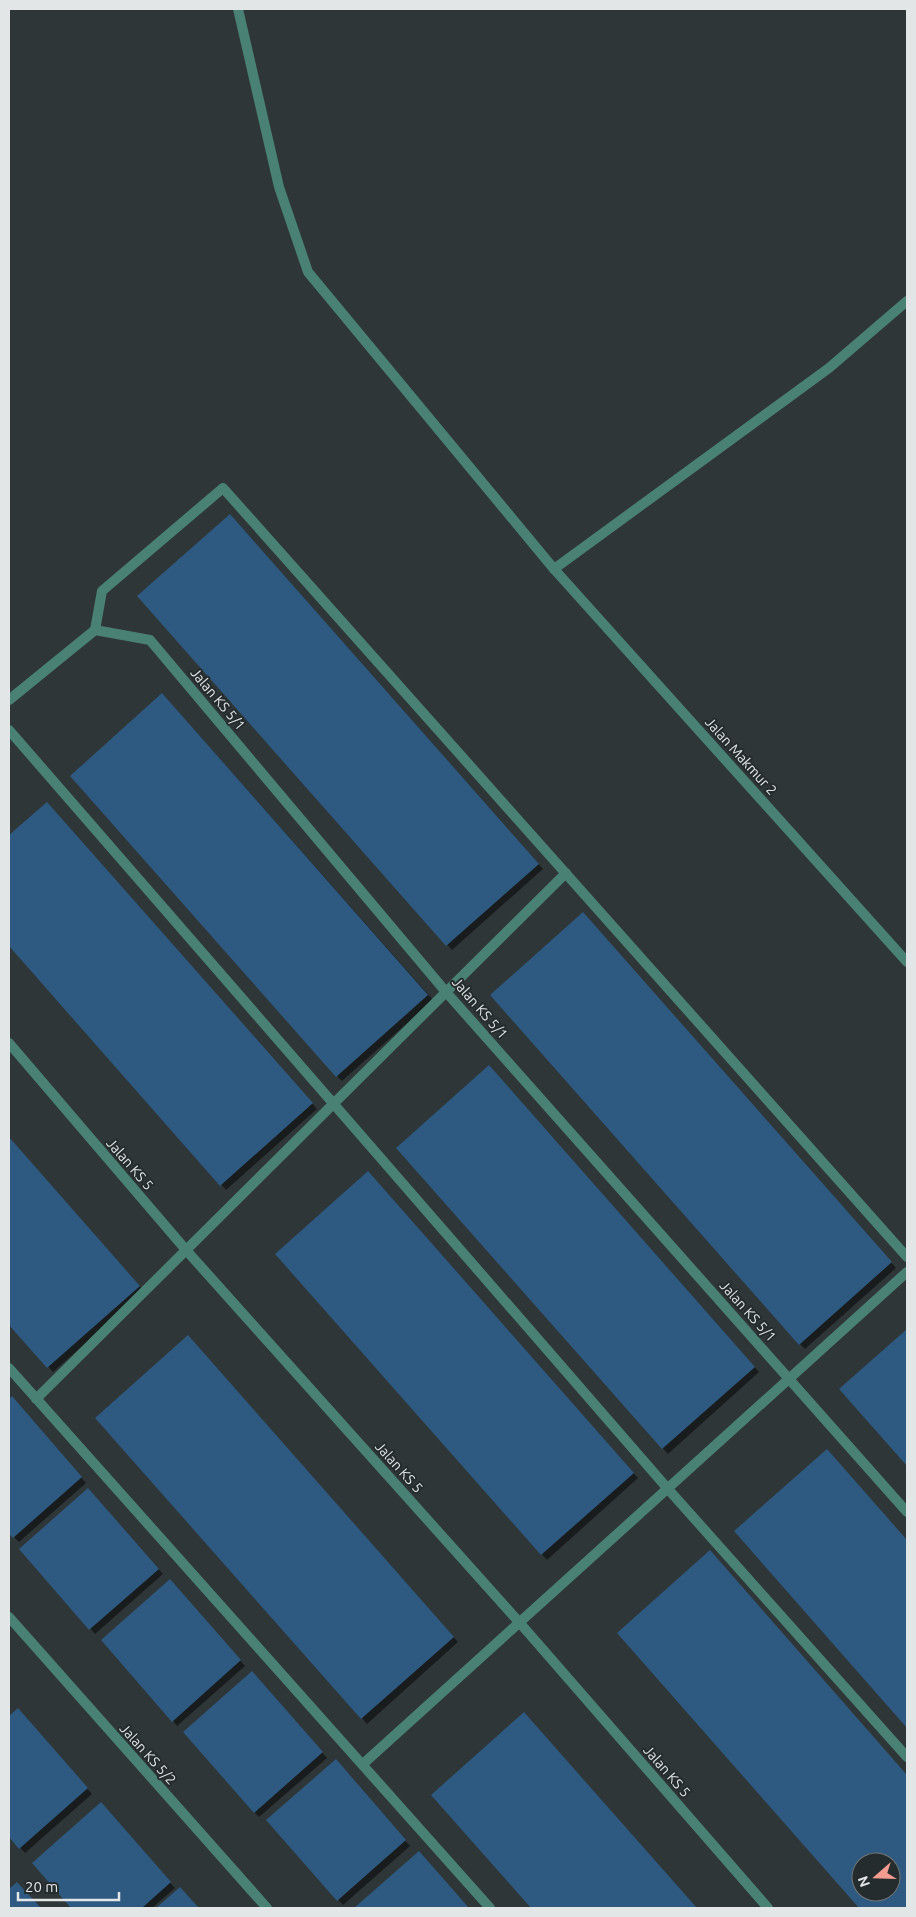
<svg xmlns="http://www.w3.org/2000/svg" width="916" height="1917" viewBox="0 0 916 1917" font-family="Ubuntu,sans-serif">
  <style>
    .shadow { fill: #0007; fill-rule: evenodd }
    .building { fill: #2e5980; fill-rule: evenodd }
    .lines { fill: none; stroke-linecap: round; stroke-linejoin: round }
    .lane { stroke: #498174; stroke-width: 10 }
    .street { stroke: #498174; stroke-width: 10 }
    .labels { text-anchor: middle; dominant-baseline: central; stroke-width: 4; stroke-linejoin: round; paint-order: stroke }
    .street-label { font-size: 14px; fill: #e2e6e7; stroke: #252c2d }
  </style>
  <rect width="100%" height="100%" fill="#2f3637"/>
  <path class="shadow" d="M 235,520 L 543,869 L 452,950 L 139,596 Z
    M 167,699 L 433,1000 L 342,1081 L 337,1076 Z
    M 47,803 L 317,1109 L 226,1190 L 9,944 L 9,837 Z
    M 588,919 L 896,1268 L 805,1349 L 800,1344 Z
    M 494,1072 L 759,1372 L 668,1454 L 398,1148 Z
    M 9,1138 L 144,1291 L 53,1372 L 9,1323 Z
    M 373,1178 L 638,1478 L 547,1560 L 277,1254 Z
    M 907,1330 L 907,1464 L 841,1389 Z
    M 193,1342 L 458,1642 L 367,1724 L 97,1418 Z
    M 12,1398 L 86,1483 L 19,1542 L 9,1532 L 9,1400 Z
    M 831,1455 L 907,1541 L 907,1726 L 736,1531 Z
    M 93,1495 L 163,1574 L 95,1634 L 20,1549 Z
    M 715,1557 L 907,1776 L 907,1908 L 860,1908 L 619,1633 ZM 861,1862 L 891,1862 L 891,1892 L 861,1892 Z
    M 175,1586 L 245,1666 L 177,1726 L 173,1721 Z
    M 257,1677 L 327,1758 L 259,1817 L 254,1812 Z
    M 18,1709 L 92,1794 L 25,1853 L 9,1835 L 9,1718 Z
    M 529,1719 L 696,1908 L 533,1908 L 433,1795 Z
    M 340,1766 L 410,1846 L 343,1905 L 268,1820 Z
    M 104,1807 L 175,1888 L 152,1908 L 73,1908 L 33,1863 Z
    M 419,1853 L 468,1908 L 356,1908 Z"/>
  <path class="building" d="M 230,514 L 539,864 L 446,946 L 137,596 Z
    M 162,693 L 428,995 L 336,1077 L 70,776 Z
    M 47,802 L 313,1103 L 220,1186 L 9,946 L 9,835 Z
    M 583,912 L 892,1262 L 799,1345 L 490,995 Z
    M 489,1065 L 755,1367 L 662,1449 L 396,1148 Z
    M 9,1137 L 140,1286 L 47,1368 L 9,1325 Z
    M 368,1171 L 634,1473 L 541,1555 L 275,1254 Z
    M 907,1329 L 907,1466 L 839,1389 Z
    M 188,1335 L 454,1637 L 361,1719 L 95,1418 Z
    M 12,1396 L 82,1477 L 13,1538 L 9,1534 L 9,1399 Z
    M 827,1449 L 907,1540 L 907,1728 L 734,1531 Z
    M 88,1488 L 159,1569 L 89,1630 L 19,1549 Z
    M 710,1550 L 907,1775 L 907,1908 L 859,1908 L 617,1633 ZM 861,1862 L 891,1862 L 891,1892 L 861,1892 Z
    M 170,1579 L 241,1660 L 172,1722 L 101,1640 Z
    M 252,1671 L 323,1752 L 254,1813 L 183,1732 Z
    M 18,1708 L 88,1788 L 19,1849 L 9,1837 L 9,1716 Z
    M 524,1712 L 568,1762 L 697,1908 L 531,1908 L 500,1873 L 431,1795 Z
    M 336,1759 L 406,1840 L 337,1901 L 266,1820 Z
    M 101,1802 L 171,1882 L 142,1908 L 71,1908 L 32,1863 Z
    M 419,1851 L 469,1908 L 354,1908 Z
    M 17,1882 L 41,1908 L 9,1908 L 9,1889 Z
    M 180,1887 L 199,1908 L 156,1908 Z"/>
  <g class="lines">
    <path class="lane" d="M 238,9 L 279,187 L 308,272 L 554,569
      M 95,630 L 102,591 L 223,488 L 907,1257
      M 9,730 L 668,1489 L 907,1757
      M 9,1368 L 490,1908
      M 36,1399 L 566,873
      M 363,1764 L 907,1272"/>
    <path class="street" d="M 907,301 L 829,368 L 554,569 L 907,962
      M 9,700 L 95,630 L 150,640 L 446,992 L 907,1512
      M 9,1043 L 186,1250 L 519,1622 L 768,1908
      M 9,1617 L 267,1908"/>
  </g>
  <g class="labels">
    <g class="street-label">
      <text transform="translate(218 699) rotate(50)">Jalan KS 5/1</text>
      <text transform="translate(741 756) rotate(48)">Jalan Makmur 2</text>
      <text transform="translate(480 1008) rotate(49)">Jalan KS 5/1</text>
      <text transform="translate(130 1164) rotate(49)">Jalan KS 5</text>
      <text transform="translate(748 1311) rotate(48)">Jalan KS 5/1</text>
      <text transform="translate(399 1467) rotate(48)">Jalan KS 5</text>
      <text transform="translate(148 1754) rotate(48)">Jalan KS 5/2</text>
      <text transform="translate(667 1771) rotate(49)">Jalan KS 5</text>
    </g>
  </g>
  <rect width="916" height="1917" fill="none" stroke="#e2e6e7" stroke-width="20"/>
  <g transform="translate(876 1877) rotate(250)"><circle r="24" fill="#252c2d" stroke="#717677"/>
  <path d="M0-4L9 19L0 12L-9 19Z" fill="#f59c91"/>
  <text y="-8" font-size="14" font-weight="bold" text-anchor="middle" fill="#e2e6e7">N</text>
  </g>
  <path d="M18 1892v8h101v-8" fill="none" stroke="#e2e6e7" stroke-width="2.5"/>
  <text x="25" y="1892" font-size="15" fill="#e2e6e7" stroke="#252c2d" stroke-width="4" paint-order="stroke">20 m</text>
</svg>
